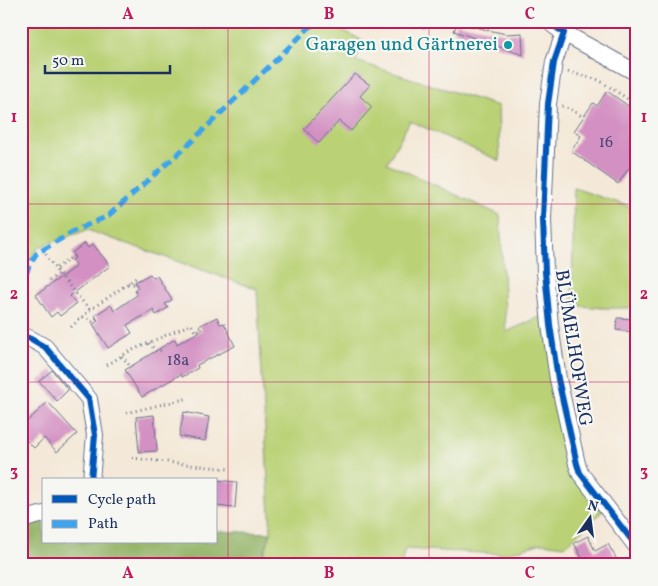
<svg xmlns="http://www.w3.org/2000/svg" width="658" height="586" viewBox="0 0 658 586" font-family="Vollkorn,serif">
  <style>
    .green { fill: #bad175; stroke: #6a806a }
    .forest { fill: #93b366; stroke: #577162 }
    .building { fill: #d390c2 }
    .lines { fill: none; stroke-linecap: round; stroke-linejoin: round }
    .minor-casing { stroke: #677089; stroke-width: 18 }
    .path { stroke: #677089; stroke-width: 3; stroke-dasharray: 1 4; stroke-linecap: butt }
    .minor { stroke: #fff; stroke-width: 16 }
    .quiet { stroke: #3da3ed; stroke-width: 5; stroke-dasharray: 10 5; stroke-linecap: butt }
    .cycleway-casing { stroke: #f6f6f2; stroke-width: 9 }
    .cycleway { stroke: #0057b8; stroke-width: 6 }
    .grid { fill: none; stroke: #c2185b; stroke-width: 1; stroke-opacity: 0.55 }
    .culture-dot { fill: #0f9aa8; stroke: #f6f6f2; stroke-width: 2 }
    .labels { text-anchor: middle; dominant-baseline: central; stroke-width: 4.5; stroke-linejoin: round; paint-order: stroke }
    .number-label { font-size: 16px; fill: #494777 }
    .culture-label { font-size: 19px; fill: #0d838f; stroke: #f6f6f2; text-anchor: end }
    .street-label { font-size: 19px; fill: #1b2f5e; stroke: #f6f6f2 }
    .neatline { fill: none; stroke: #c2185b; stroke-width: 2 }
    .grid-label { font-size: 16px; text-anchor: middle; font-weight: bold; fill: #c2185b }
  </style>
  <rect width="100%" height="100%" fill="#f6f6f2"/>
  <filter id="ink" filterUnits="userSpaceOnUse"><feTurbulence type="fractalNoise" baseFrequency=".02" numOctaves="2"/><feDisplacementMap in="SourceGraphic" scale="10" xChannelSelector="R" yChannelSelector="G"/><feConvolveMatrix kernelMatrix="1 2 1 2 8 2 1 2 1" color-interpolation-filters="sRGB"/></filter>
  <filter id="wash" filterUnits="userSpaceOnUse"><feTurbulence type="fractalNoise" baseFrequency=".0096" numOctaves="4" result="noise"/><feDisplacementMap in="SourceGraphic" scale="20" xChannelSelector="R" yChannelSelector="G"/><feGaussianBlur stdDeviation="1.12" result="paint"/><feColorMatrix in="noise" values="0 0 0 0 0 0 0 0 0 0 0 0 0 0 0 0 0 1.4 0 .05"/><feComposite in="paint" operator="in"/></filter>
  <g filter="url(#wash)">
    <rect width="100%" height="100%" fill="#f4e9d8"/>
    <path class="green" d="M 21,21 L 326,21 L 363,41 L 356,61 L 498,106 L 500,161 L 410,121 L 387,163 L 500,215 L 506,332 L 542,316 L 577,464 L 607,507 L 565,546 L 542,543 L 503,554 L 405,549 L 401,565 L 260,565 L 271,533 L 257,289 L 87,230 L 39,247 L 28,263 L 21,279 Z
      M 574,188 L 637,209 L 637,308 L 602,308 L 572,305 Z"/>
    <path class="forest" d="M 21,521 L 44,522 L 44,542 L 216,542 L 216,531 L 271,533 L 260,565 L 21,565 Z"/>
    <g id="blocks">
      <path class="building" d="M 457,23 L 506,34 L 522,33 L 523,55 L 454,31 Z
        M 355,74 L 370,85 L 360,96 L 372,107 L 351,131 L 339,121 L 319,143 L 304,129 Z
        M 607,91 L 637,112 L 637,173 L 629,168 L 618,184 L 571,151 L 581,136 L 574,131 L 593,103 L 597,106 Z
        M 85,243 L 88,248 L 93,244 L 110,266 L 70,296 L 76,304 L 60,316 L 57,312 L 51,317 L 36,295 L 76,266 L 72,260 L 75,258 L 72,253 Z
        M 150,274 L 153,278 L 157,276 L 172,300 L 165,304 L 168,308 L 156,315 L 154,310 L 127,325 L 132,333 L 108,348 L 93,324 L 98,321 L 95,315 L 111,305 L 114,311 L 137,295 L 135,290 L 138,288 L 135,282 Z
        M 217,317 L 220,324 L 224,323 L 235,346 L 197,365 L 198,368 L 182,377 L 181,374 L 142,397 L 125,370 L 175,339 L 177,344 L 202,330 L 199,326 Z
        M 617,318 L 634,319 L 633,332 L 616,330 Z
        M 52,370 L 68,390 L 57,401 L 39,381 Z
        M 48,402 L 77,434 L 57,452 L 44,438 L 34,448 L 21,435 L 21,427 Z
        M 184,412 L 209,417 L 205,441 L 179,436 Z
        M 154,415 L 157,451 L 139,452 L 136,417 Z
        M 216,480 L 237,482 L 235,508 L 216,506 Z
        M 588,536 L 595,551 L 608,544 L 620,565 L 571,565 L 582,558 L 574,543 Z"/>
    </g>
  </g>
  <g filter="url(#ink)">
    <use href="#blocks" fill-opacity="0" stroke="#677089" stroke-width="1"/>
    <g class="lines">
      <g class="minor-casing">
        <path id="minor" d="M 552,21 L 553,25 L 564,33 L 554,62 L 548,104 L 543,219 L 545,272 L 550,325 L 558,379 L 577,464 L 580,473 L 637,547
          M 564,33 L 637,73
          M 21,335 L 31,339 L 45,347 L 89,399 L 95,435 L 91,480
          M 21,520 L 44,514"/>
      </g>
      <path class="path" d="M 568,72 L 599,80 L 637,105
        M 562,106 L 569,108 L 583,117
        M 43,250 L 55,269
        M 74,256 L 55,269 L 90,310
        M 49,281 L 59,273
        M 128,283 L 137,285
        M 83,317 L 93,322 L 97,318
        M 71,327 L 90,310 L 136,278
        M 149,343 L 157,352 L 164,349
        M 122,356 L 129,365
        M 107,365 L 128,352 L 191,324 L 195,331 L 201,329
        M 126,413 L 189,398
        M 132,458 L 228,469"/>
      <use href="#minor" class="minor"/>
      <path class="quiet" d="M 21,289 L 29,266 L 36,254 L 74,231 L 108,216 L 190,143 L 315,22 L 427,26"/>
      <g class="cycleway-casing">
        <path id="cycleway" d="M 552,21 L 553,25 L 564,33 L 554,62 L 548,104 L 543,219 L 545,272 L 550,325 L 558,379 L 577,464 L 580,473 L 637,547
          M 21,335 L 31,339 L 45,347 L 89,399 L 95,435 L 91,480"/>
      </g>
      <use href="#cycleway" class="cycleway"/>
    </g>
  </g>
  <path class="grid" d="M 228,21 L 228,565M 429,21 L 429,565M 21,204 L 637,204M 21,382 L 637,382"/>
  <circle class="culture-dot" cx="508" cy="45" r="5"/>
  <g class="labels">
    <g class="number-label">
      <text x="606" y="143">16</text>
      <text x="178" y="361">18a</text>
    </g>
    <g class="culture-label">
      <text x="498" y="45">Garagen und Gärtnerei</text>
    </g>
    <g class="street-label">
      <text transform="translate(573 348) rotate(81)">BLÜMELHOFWEG</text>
    </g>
  </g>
  <rect width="658" height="586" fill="none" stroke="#f6f6f2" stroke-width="55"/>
  <rect x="42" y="478" width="175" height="65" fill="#f6f6f2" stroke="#9ea6b7"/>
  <rect x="52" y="495" width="25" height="8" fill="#0057b8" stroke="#9ea6b7"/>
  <text x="88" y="504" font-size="15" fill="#1b2f5e">Cycle path</text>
  <rect x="52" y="520" width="25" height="8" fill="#3da3ed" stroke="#9ea6b7"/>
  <text x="88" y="528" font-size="15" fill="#1b2f5e">Path</text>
  <g transform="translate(590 518) rotate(14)" stroke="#f6f6f2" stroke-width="4" paint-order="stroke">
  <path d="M0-4L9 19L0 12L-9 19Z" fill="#1b2f5e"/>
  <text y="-8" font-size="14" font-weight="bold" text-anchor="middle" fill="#1b2f5e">N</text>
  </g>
  <path d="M45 65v8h125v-8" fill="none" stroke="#1b2f5e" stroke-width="2.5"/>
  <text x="52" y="65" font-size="15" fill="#1b2f5e" stroke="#f6f6f2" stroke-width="4" paint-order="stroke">50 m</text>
  <rect x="28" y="28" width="602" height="530" class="neatline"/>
  <g class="grid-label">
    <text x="128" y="19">A</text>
    <text x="329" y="19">B</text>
    <text x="530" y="19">C</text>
    <text x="14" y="122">1</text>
    <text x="644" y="122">1</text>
    <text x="14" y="299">2</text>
    <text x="644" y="299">2</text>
    <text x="14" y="476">3</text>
    <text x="644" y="476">3</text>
    <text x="128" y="578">A</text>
    <text x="329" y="578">B</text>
    <text x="530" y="578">C</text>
  </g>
</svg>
